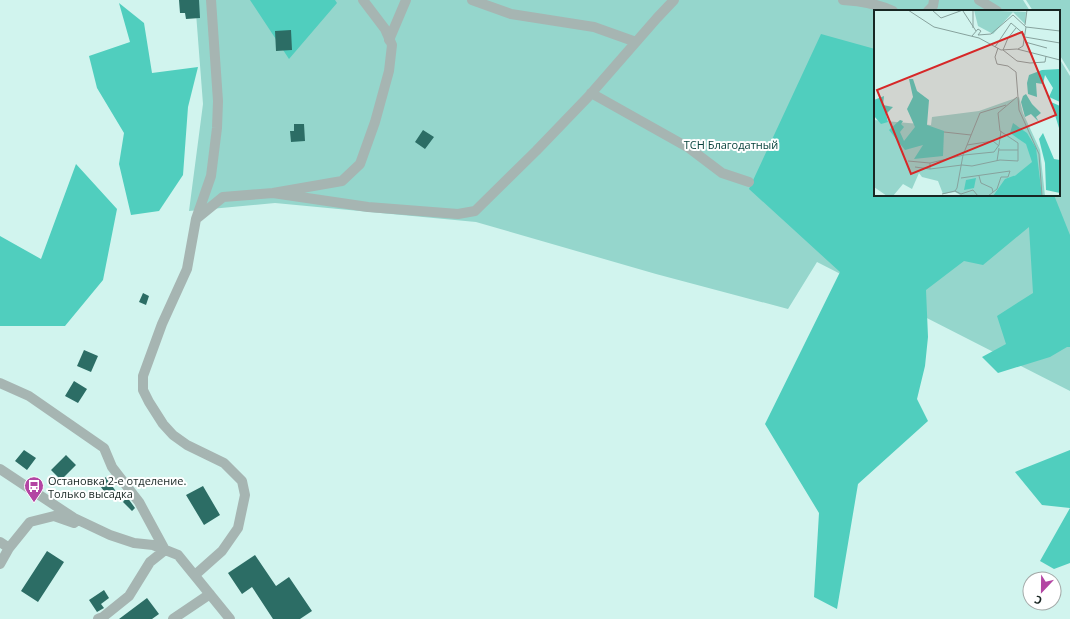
<svg xmlns="http://www.w3.org/2000/svg" width="1070" height="619" viewBox="0 0 1070 619" font-family="'Open Sans',sans-serif">
  <style>
    .green { fill: #95d6cc }
    .forest { fill: #50cebe }
    .building { fill: #2c6d65 }
    .lines { fill: none; stroke-linecap: round; stroke-linejoin: round }
    .minor { stroke: #a6b5b2; stroke-width: 10 }
    .labels { text-anchor: middle; dominant-baseline: central; stroke-width: 4; stroke-linejoin: round; paint-order: stroke }
    .park-label { font-size: 11px; fill: #023e38; stroke: #fff }
    .poi-label { font-size: 11px; fill: #182623; stroke: #fff; text-anchor: start }
    .inset-road { fill: none; stroke: #87a29d; stroke-width: 1 }
    .view { fill: #d62828; fill-opacity: 0.15; stroke: #d62828; stroke-width: 2 }
    .inset-edge { fill: none; stroke: #182623; stroke-width: 2 }
  </style>
  <rect width="100%" height="100%" fill="#d1f4ee"/>
  <path class="green" d="M 195,0 L 1023,0 L 1030,11 L 875,11 L 875,195 L 1059,195 L 1059,58 L 1070,76 L 1070,391 L 817,262 L 788,309 L 656,274 L 476,222 L 275,203 L 189,211 L 203,104 Z
    M 1026,0 L 1070,0 L 1070,72 L 1059,54 L 1059,11 L 1033,11 Z"/>
  <path class="forest" d="M 250,0 L 335,0 L 337,3 L 289,59 Z
    M 119,3 L 144,23 L 152,73 L 198,67 L 188,107 L 183,175 L 159,211 L 131,215 L 119,164 L 124,133 L 97,88 L 89,56 L 130,42 Z
    M 821,34 L 875,49 L 875,195 L 1054,195 L 1070,235 L 1070,347 L 1067,347 L 1050,357 L 998,373 L 982,357 L 1006,344 L 997,316 L 1033,293 L 1029,227 L 983,265 L 964,261 L 926,290 L 928,337 L 925,366 L 917,399 L 928,421 L 858,484 L 837,609 L 814,597 L 819,513 L 765,424 L 840,272 L 749,189 Z
    M 76,164 L 117,209 L 103,280 L 65,326 L 0,326 L 0,236 L 41,259 Z
    M 1070,450 L 1070,563 L 1054,569 L 1040,561 L 1070,508 L 1042,505 L 1015,472 Z"/>
  <path class="building" d="M 179,0 L 199,0 L 200,18 L 186,19 L 185,13 L 180,13 Z
    M 291,30 L 292,50 L 276,51 L 275,31 Z
    M 294,124 L 304,124 L 305,141 L 291,142 L 290,131 L 294,131 Z
    M 423,130 L 434,137 L 425,149 L 415,142 Z
    M 143,293 L 149,296 L 146,305 L 139,302 Z
    M 84,350 L 98,356 L 91,372 L 77,366 Z
    M 74,381 L 87,389 L 78,403 L 65,396 Z
    M 24,450 L 36,458 L 27,470 L 15,461 Z
    M 66,455 L 76,465 L 61,480 L 51,470 Z
    M 106,477 L 117,493 L 109,498 L 98,483 Z
    M 203,486 L 220,515 L 204,525 L 186,495 Z
    M 127,497 L 135,508 L 132,511 L 123,502 Z
    M 47,551 L 64,562 L 38,602 L 21,591 Z
    M 255,555 L 276,586 L 289,577 L 312,611 L 300,619 L 273,619 L 252,587 L 242,594 L 228,573 Z
    M 104,590 L 109,598 L 101,604 L 104,608 L 97,612 L 89,600 Z
    M 147,598 L 159,614 L 152,619 L 119,619 Z"/>
  <g class="lines">
    <path class="minor" d="M 472,0 L 511,14 L 594,27 L 636,42
      M 843,0 C 860,1 878,4 893,11
      M 979,0 L 997,11
      M 928,11 L 933,6 L 934,0
      M 389,40 L 406,0
      M 591,93 L 689,148 L 722,173 L 749,182
      M 273,193 L 368,207 L 458,214 L 475,211 L 536,151 L 588,97 L 657,18 L 674,0
      M 196,219 L 223,197 L 273,193 L 342,181 L 360,164 L 375,122 L 389,71 L 392,45 L 385,29 L 363,0
      M 0,383 L 29,396 L 104,448 L 112,467 L 139,502 L 165,550 L 150,562 L 129,596 L 103,617 L 98,619
      M 0,469 L 74,518 L 110,535 L 134,543 L 153,545 L 178,555 L 230,619
      M 0,542 L 9,548
      M 0,564 L 9,548 L 30,522 L 54,516 L 74,523
      M 195,575 L 222,551 L 238,528 L 245,495 L 242,481 L 224,463 L 187,445 L 173,435 L 163,424 L 149,402 L 143,390 L 143,376 L 162,324 L 187,269 L 196,219 L 211,176 L 217,128 L 218,101 L 211,0
      M 173,619 L 210,594"/>
  </g>
  <defs>
    <g id="bus-pin" transform="scale(1)"><path d="M0 17L-7.5 6A9.5 9.5 0 1 1 7.5 6Z" fill="#b345a3" stroke="#fff"/><path d="M-5-6H5V4H4V6H2V4H-2V6H-4V4H-5ZM-3.5-4V0h7V-4ZM-3.5 1.2v1.5H-2V1.2ZM2 1.2v1.5H3.5V1.2Z" fill="#fff"/></g>
  </defs>
  <g fill-rule="evenodd">
    <use href="#bus-pin" x="34" y="486"/>
  </g>
  <g class="labels">
    <g class="park-label">
      <text x="731" y="144">ТСН Благодатный</text>
    </g>
    <g class="poi-label">
      <text x="48" y="480">Остановка 2-е отделение.<tspan x="48" dy="13">Только высадка</tspan></text>
    </g>
  </g>
  <g transform="translate(874 10)">
    <rect width="186" height="186" fill="#d1f4ee"/>
    <path d="M 100,0 L 152,2 L 151,14 L 139,2 L 119,24 L 104,16 ZM 145,87 L 149,103 L 166,140 L 171,186 L 155,186 L 161,166 L 141,165 L 124,186 L 88,186 L 81,182 L 69,184 L 64,171 L 48,167 L 45,163 L 38,179 L 29,174 L 19,186 L 13,186 L 0,177 L 0,110 L 57,115 L 58,107 L 105,101 Z" fill="#95d6cc"/>
    <path d="M 186,59 L 186,92 L 175,87 L 179,78 L 171,65 L 169,74 L 162,73 L 163,87 L 154,84 L 153,73 L 155,65 L 168,60 ZM 35,69 L 39,69 L 43,81 L 55,90 L 53,115 L 70,121 L 69,146 L 40,149 L 49,135 L 31,140 L 15,120 L 26,110 L 29,111 L 27,114 L 30,117 L 26,122 L 30,131 L 41,117 L 33,99 L 39,87 ZM 152,84 L 158,94 L 167,103 L 162,107 L 165,112 L 157,104 L 151,107 L 147,92 L 149,86 ZM 10,86 L 9,95 L 19,97 L 12,104 L 14,112 L 7,114 L 0,106 L 0,90 ZM 177,92 L 186,96 L 186,119 L 185,118 ZM 139,113 L 153,123 L 162,138 L 168,186 L 119,186 L 131,169 L 142,165 L 158,152 L 152,134 L 136,123 ZM 169,123 L 180,149 L 186,150 L 186,183 L 172,180 L 171,153 L 165,129 ZM 102,168 L 100,178 L 90,180 L 92,170 Z" fill="#50cebe"/>
    <path class="inset-road" d="M 34,0 L 60,17 L 105,28 L 127,40 L 143,39 L 186,50M 58,0 L 67,8 L 89,0M 99,0 L 99,18M 89,1 L 102,21M 151,15 L 153,0M 152,17 L 186,21M 142,18 L 134,28 L 129,40 L 143,51 L 156,53 L 171,52 L 172,46M 104,25 L 117,24 L 139,5 L 152,17M 98,26 L 104,19 L 107,21 L 104,25M 151,27 L 186,33M 151,32 L 173,38M 121,37 L 137,13 L 151,25M 124,38 L 121,47 L 123,54 L 134,56 L 142,62 L 145,100 L 165,144 L 168,186M 144,39 L 149,36 L 152,17M 127,121 L 125,135 L 120,142 L 90,145 L 56,153 L 56,159 L 88,155 L 98,156 L 126,150 L 144,151 L 144,133 L 126,121 L 124,103 L 143,87M 70,122 L 97,125M 93,135 L 119,131 L 125,136M 125,140 L 144,140M 34,151 L 56,153M 123,151 L 125,138M 41,157 L 56,159M 105,166 L 107,173 L 118,178 L 119,182M 87,168 L 136,161 L 134,167 L 127,167 L 123,179 L 114,186M 81,181 L 87,184 L 99,180 L 104,186M 68,184 L 81,181 L 83,178 L 89,145 L 106,103 L 132,95"/>
    <path class="view" d="M 148,22 L 182,105 L 37,164 L 3,80 Z"/>
    <rect width="186" height="186" class="inset-edge"/>
  </g>
  <g transform="translate(1042 591) rotate(202)"><circle r="19" fill="#ffffff" stroke="#a3a8a7"/>
  <path d="M0-3L7 15L0 10L-7 15Z" fill="#b345a3"/>
  <text y="-6" font-size="11" font-weight="bold" text-anchor="middle" fill="#182623">С</text>
  </g>
</svg>
